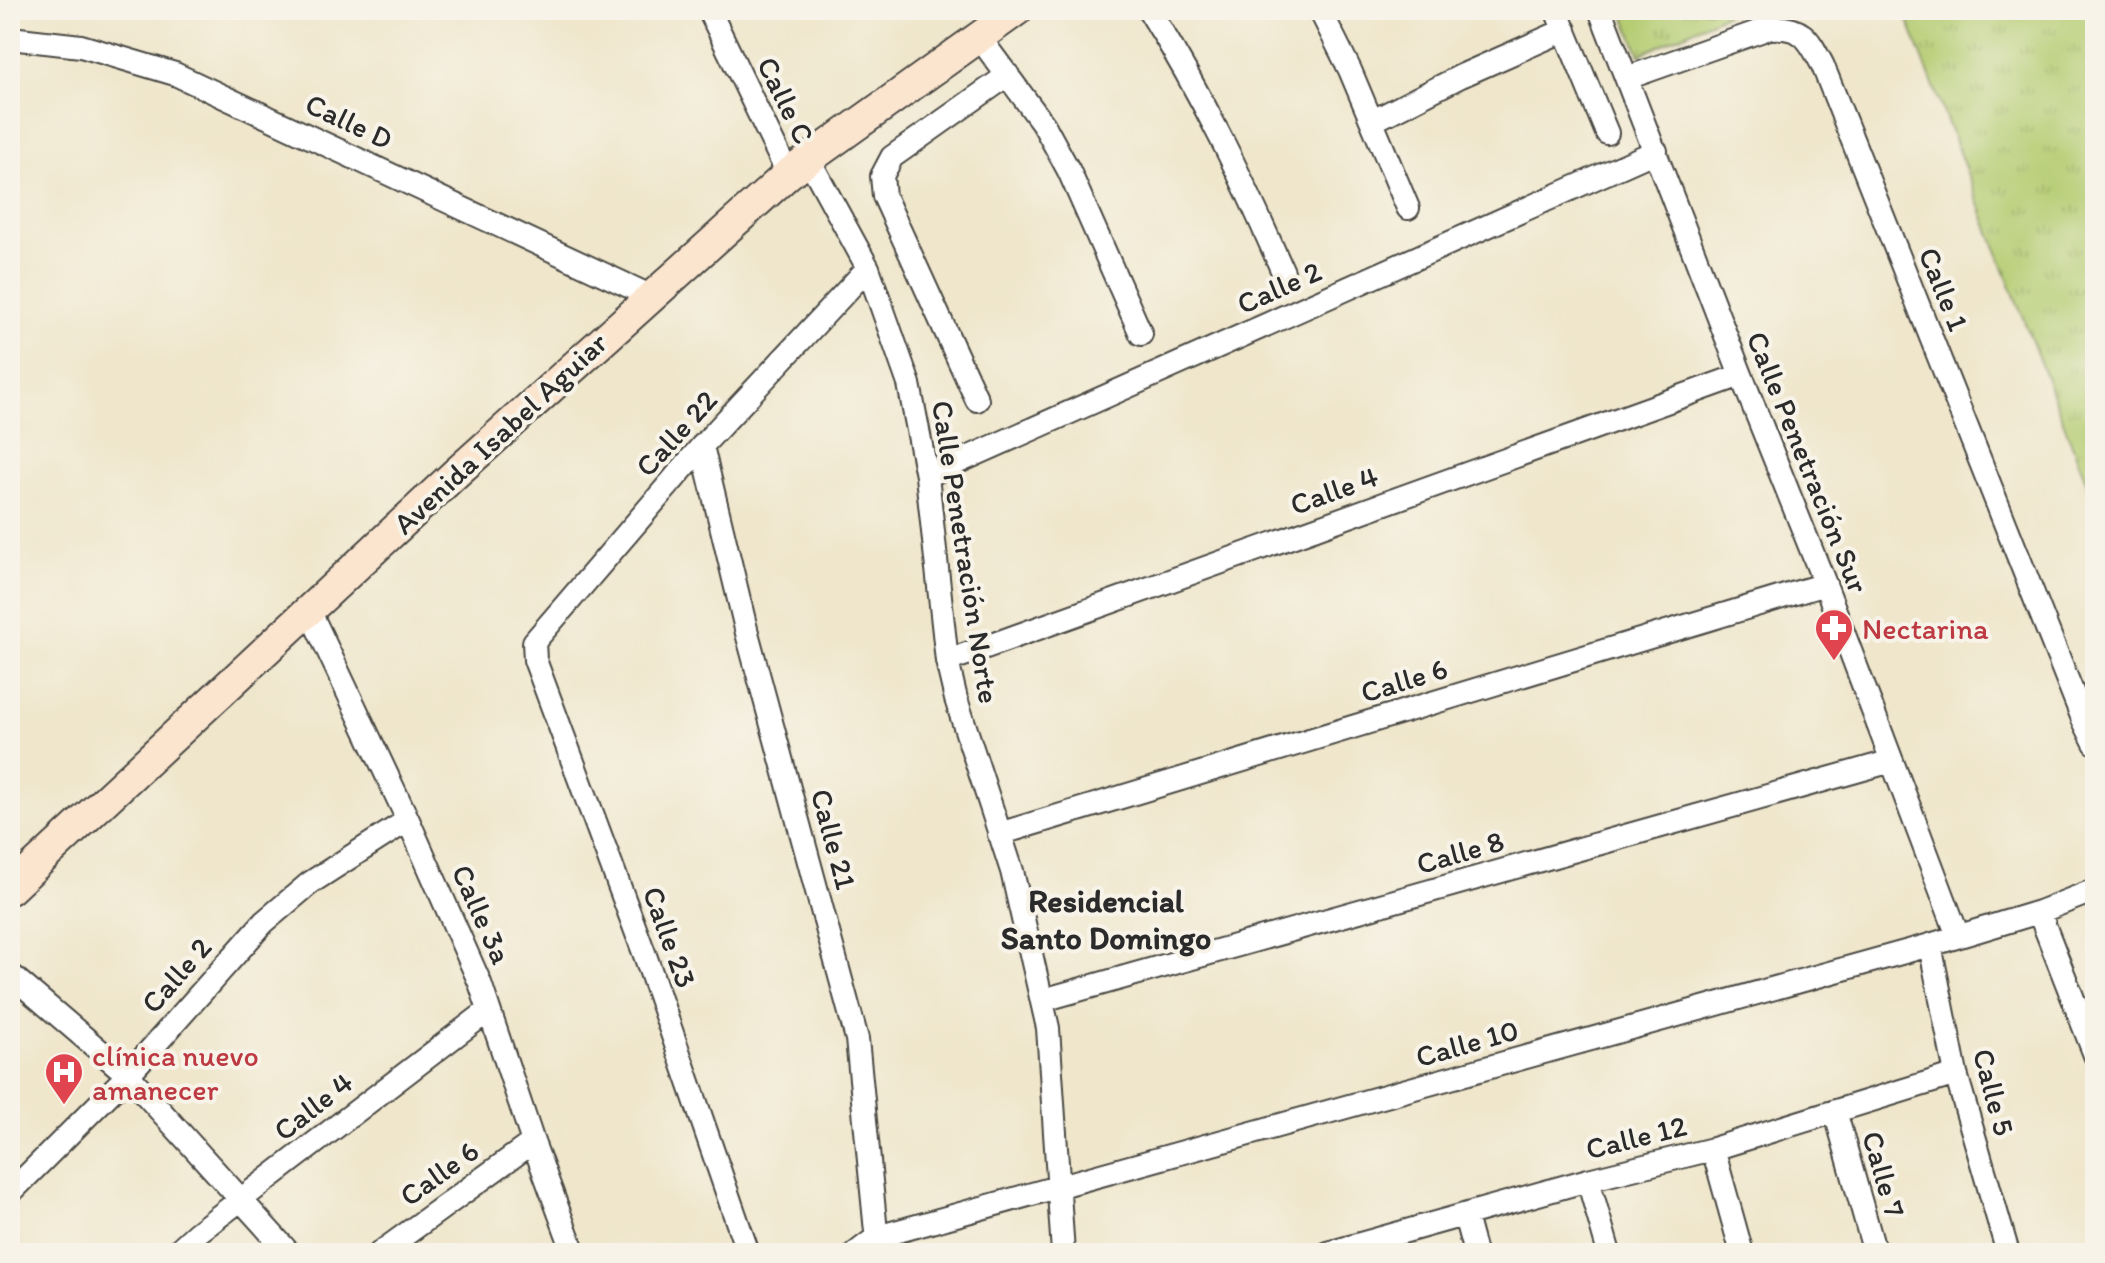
<svg xmlns="http://www.w3.org/2000/svg" width="2105" height="1263" viewBox="0 0 2105 1263" font-family="Itim,sans-serif">
  <style>
    .grass { fill: url(#grass-tufts); stroke: #707c4e; stroke-width: 2 }
    .lines { fill: none; stroke-linecap: round; stroke-linejoin: round }
    .street-casing { stroke: #484743; stroke-width: 26 }
    .secondary-casing { stroke: #484743; stroke-width: 34 }
    .street { stroke: #fff; stroke-width: 22 }
    .secondary { stroke: #fce5cf; stroke-width: 30 }
    .labels { text-anchor: middle; dominant-baseline: central; stroke-width: 8; stroke-linejoin: round; paint-order: stroke }
    .street-label { font-size: 30px; fill: #2b2b2b; stroke: #f7f3e8 }
    .health-label { font-size: 30px; fill: #be3a42; stroke: #f7f3e8; text-anchor: start }
    .neighbourhood-label { font-size: 32px; font-weight: bold; fill: #2b2b2b; stroke: #f7f3e8 }
  </style>
  <defs>
    <pattern id="grass-tufts" width="24" height="20" patternUnits="userSpaceOnUse" patternTransform="scale(2)"><rect width="24" height="20" fill="#b4cc71"/><path d="M3 7l-1-3M5 7V3M7 7l1-3M15 17l-1-3M17 17v-4M19 17l1-3" fill="none" stroke="#9baf62"/></pattern>
  </defs>
  <rect width="100%" height="100%" fill="#f7f3e8"/>
  <filter id="ink" filterUnits="userSpaceOnUse"><feTurbulence type="fractalNoise" baseFrequency=".0125" numOctaves="2"/><feDisplacementMap in="SourceGraphic" scale="16" xChannelSelector="R" yChannelSelector="G"/><feConvolveMatrix kernelMatrix="1 2 1 2 8 2 1 2 1" color-interpolation-filters="sRGB"/></filter>
  <filter id="wash" filterUnits="userSpaceOnUse"><feTurbulence type="fractalNoise" baseFrequency=".006" numOctaves="4" result="noise"/><feDisplacementMap in="SourceGraphic" scale="32" xChannelSelector="R" yChannelSelector="G"/><feGaussianBlur stdDeviation="1.8" result="paint"/><feColorMatrix in="noise" values="0 0 0 0 0 0 0 0 0 0 0 0 0 0 0 0 0 1.4 0 .05"/><feComposite in="paint" operator="in"/></filter>
  <g filter="url(#wash)">
    <rect width="100%" height="100%" fill="#efe6cb"/>
    <path class="grass" d="M 1622,10 L 1735,10 L 1640,55 Z
      M 1904,10 L 2095,10 L 2095,504 Z"/>
  </g>
  <g filter="url(#ink)">
    <g class="lines">
      <g class="street-casing">
        <path id="street" d="M 709,10 L 788,174
          M 1149,10 C 1203,96 1243,180 1283,272
          M 1320,10 L 1350,70 L 1408,208
          M 1556,10 L 1607,133
          M 1600,10 L 1741,375 L 1825,584 L 1958,936
          M 979,37 L 1044,125 L 1069,171 L 1141,334
          M 10,38 L 81,46 L 175,74 L 650,296
          M 1627,78 L 1769,28 C 1803,25 1809,39 1823,66 L 2083,719 L 2095,743
          M 1373,121 L 1461,76 L 1565,30
          M 808,158 L 868,268 L 909,384 L 927,476 L 947,661 L 956,699 L 1012,871 L 1048,1028 L 1063,1253
          M 977,400 L 884,196 L 882,176 L 892,157 L 1008,75
          M 702,446 L 747,633 L 857,1039 L 878,1252
          M 927,476 L 1656,151
          M 309,610 L 408,820 L 480,983 L 533,1142 L 574,1253
          M 947,661 L 1741,375
          M 999,834 L 1825,584
          M 2039,912 L 2095,1055
          M 1930,945 L 1956,1074 L 2008,1253
          M 10,974 L 128,1075 L 289,1253
          M 1043,1000 L 1892,761
          M 1835,1111 L 1875,1253
          M 1713,1149 L 1742,1253
          M 1588,1180 L 1609,1253
          M 10,1193 L 128,1075 L 264,922 L 310,883 L 408,820
          M 1465,1216 L 1475,1253
          M 175,1253 L 197,1233 L 489,1010
          M 380,1253 L 533,1142
          M 748,1253 L 646,958 L 535,660 L 534,642 L 702,446 L 868,268
          M 856,1253 L 877,1237 L 1930,945 L 2039,912 L 2095,890
          M 1328,1253 L 1588,1180 L 1713,1149 L 1956,1074"/>
      </g>
      <g class="secondary-casing">
        <path id="secondary" d="M 10,889 L 456,473 L 788,174 L 1017,10"/>
      </g>
      <use href="#street" class="street"/>
      <use href="#secondary" class="secondary"/>
    </g>
  </g>
  <defs>
    <g id="pharmacy-pin" transform="scale(2)"><path d="M0 17L-7.5 6A9.5 9.5 0 1 1 7.5 6Z" fill="#e0444e" stroke="#f7f3e8"/><path d="M-2-6h4v4h4v4h-4v4h-4v-4h-4v-4h4Z" fill="#fff"/></g>
    <g id="hospital-pin" transform="scale(2)"><path d="M0 17L-7.5 6A9.5 9.5 0 1 1 7.5 6Z" fill="#e0444e" stroke="#f7f3e8"/><path d="M-5-5h3v3.5h4V-5h3V5h-3V1.5h-4V5h-3Z" fill="#fff"/></g>
  </defs>
  <g fill-rule="evenodd">
    <use href="#pharmacy-pin" x="1834" y="628"/>
    <use href="#hospital-pin" x="64" y="1072"/>
  </g>
  <g class="labels">
    <g class="street-label">
      <text transform="translate(786 100) rotate(64)">Calle C</text>
      <text transform="translate(349 121) rotate(25)">Calle D</text>
      <text transform="translate(1279 287) rotate(-24)">Calle 2</text>
      <text transform="translate(1944 289) rotate(68)">Calle 1</text>
      <text transform="translate(500 433) rotate(-43)">Avenida Isabel Aguiar</text>
      <text transform="translate(676 433) rotate(-48)">Calle 22</text>
      <text transform="translate(1808 462) rotate(68)">Calle Penetración Sur</text>
      <text transform="translate(1334 490) rotate(-20)">Calle 4</text>
      <text transform="translate(966 552) rotate(81)">Calle Penetración Norte</text>
      <text transform="translate(1404 680) rotate(-17)">Calle 6</text>
      <text transform="translate(834 839) rotate(75)">Calle 21</text>
      <text transform="translate(1460 852) rotate(-16)">Calle 8</text>
      <text transform="translate(482 914) rotate(66)">Calle 3a</text>
      <text transform="translate(670 937) rotate(70)">Calle 23</text>
      <text transform="translate(176 975) rotate(-49)">Calle 2</text>
      <text transform="translate(1467 1043) rotate(-16)">Calle 10</text>
      <text transform="translate(1994 1092) rotate(75)">Calle 5</text>
      <text transform="translate(313 1106) rotate(-38)">Calle 4</text>
      <text transform="translate(1636 1137) rotate(-14)">Calle 12</text>
      <text transform="translate(439 1173) rotate(-36)">Calle 6</text>
      <text transform="translate(1884 1174) rotate(74)">Calle 7</text>
    </g>
    <g class="health-label">
      <text x="1862" y="628">Nectarina</text>
      <text x="92" y="1055">clínica nuevo<tspan x="92" dy="34">amanecer</tspan></text>
    </g>
    <g class="neighbourhood-label">
      <text x="1106" y="901">Residencial<tspan x="1106" dy="37">Santo Domingo</tspan></text>
    </g>
  </g>
  <rect width="2105" height="1263" fill="none" stroke="#f7f3e8" stroke-width="40"/>
</svg>
